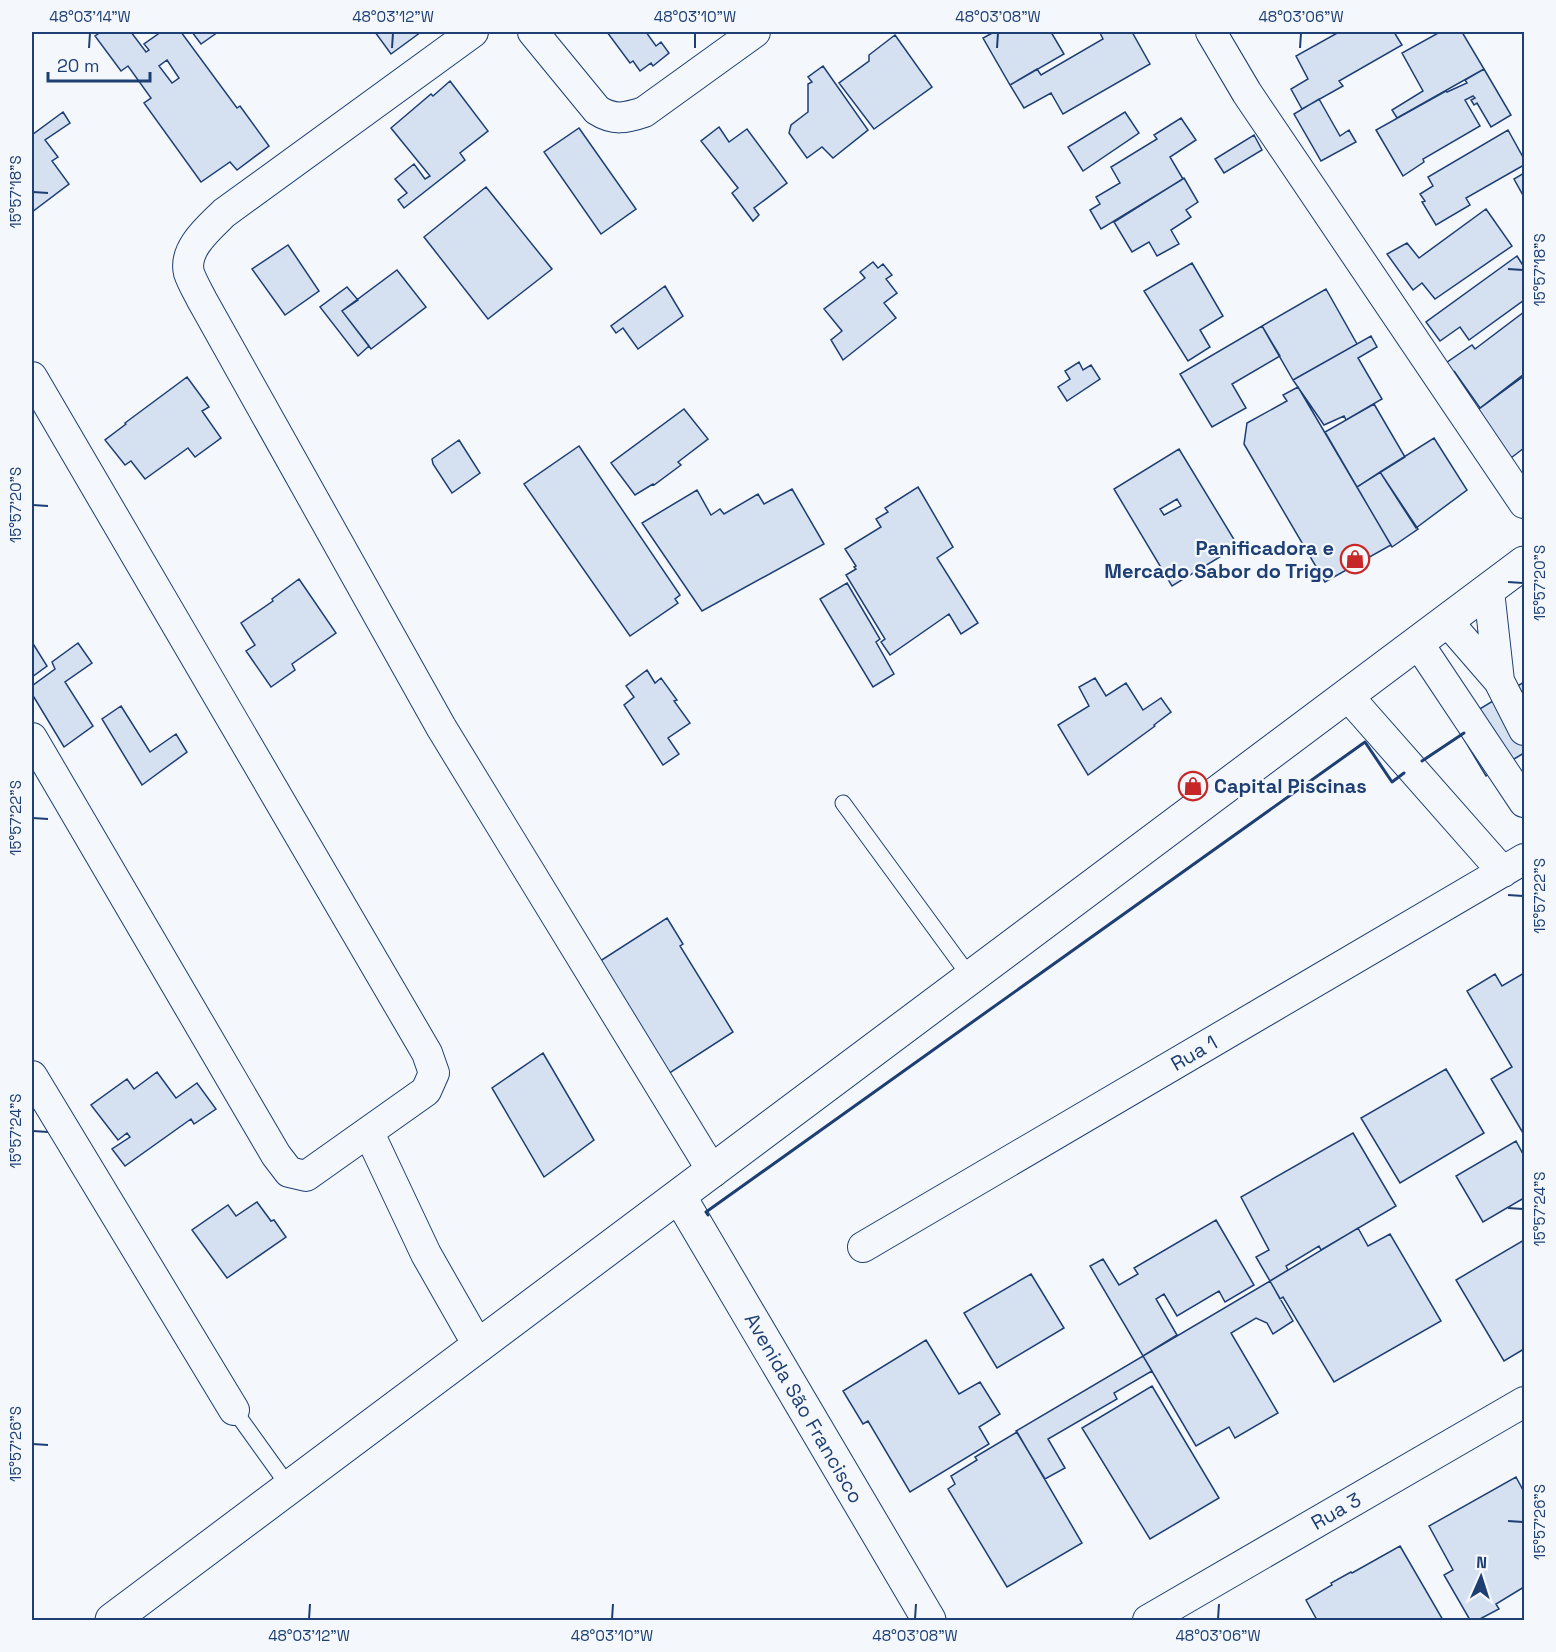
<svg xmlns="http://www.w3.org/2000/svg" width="1556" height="1652" viewBox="0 0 1556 1652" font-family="'Space Grotesk',sans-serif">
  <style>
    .building { fill: #d5e0f0; stroke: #1d3f73; stroke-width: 1.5; fill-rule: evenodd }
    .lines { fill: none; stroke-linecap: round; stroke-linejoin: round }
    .lane-casing { stroke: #1d3f73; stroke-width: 17 }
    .street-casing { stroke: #1d3f73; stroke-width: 32 }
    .secondary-casing { stroke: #1d3f73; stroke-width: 35 }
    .lane { stroke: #f4f7fb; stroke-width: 15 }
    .street { stroke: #f4f7fb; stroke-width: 30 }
    .secondary { stroke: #f4f7fb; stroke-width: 33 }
    .wall { stroke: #1d3f73; stroke-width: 3 }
    .ticks { fill: none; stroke: #1d3f73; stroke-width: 2 }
    .labels { text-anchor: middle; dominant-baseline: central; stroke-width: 4.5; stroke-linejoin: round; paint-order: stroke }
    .poi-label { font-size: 20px; font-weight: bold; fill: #1d3f73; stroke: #f4f7fb; text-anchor: end }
    .street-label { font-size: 20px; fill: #1d3f73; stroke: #f4f7fb }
    .neatline { fill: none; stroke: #1d3f73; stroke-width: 2 }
    .ticks-label { font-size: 15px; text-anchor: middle; fill: #1d3f73 }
  </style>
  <rect width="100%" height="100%" fill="#f4f7fb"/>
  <path class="building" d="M 101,32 L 131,32 L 146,52 L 149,50 L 144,44 L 161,32 L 181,32 L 237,108 L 240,106 L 269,146 L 237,170 L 230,162 L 201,182 L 144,103 L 151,98 L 128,66 L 121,71 L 95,36 ZM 167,60 L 179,78 L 172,83 L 159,66 Z
    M 192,32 L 218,32 L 201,44 Z
    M 375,32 L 421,32 L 391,54 Z
    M 607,32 L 646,32 L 656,46 L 661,42 L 669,53 L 653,66 L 651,63 L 640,71 L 633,61 L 630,63 Z
    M 994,32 L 1051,32 L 1064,54 L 1010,85 L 983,38 Z
    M 1103,32 L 1132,32 L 1150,64 L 1063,114 L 1051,93 L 1024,108 L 1010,85 L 1037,69 L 1041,75 L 1103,39 L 1100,33 Z
    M 1339,32 L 1394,32 L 1402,45 L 1339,81 L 1343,86 L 1302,109 L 1291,89 L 1308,79 L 1296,56 Z
    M 1440,32 L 1462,32 L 1484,69 L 1397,118 L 1392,110 L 1423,91 L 1402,53 Z
    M 895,35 L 932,87 L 874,129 L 839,83 L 869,61 L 869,55 Z
    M 823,66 L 868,130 L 833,158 L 822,147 L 807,158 L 789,133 L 791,125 L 808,112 L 808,84 L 812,82 L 808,77 Z
    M 1484,69 L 1511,115 L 1491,127 L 1477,103 L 1474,105 L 1471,100 L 1475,98 L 1473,96 L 1465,100 L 1480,126 L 1423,159 L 1424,162 L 1403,176 L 1376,130 L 1446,91 L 1447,92 L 1467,83 L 1465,80 Z
    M 450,81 L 488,131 L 460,153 L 465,160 L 404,208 L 398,200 L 407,193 L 395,179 L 414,164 L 425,179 L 430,176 L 391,128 L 431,94 L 433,96 Z
    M 1319,99 L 1340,136 L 1349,130 L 1356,142 L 1321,161 L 1294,114 Z
    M 63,112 L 70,123 L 45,140 L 58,157 L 52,161 L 69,184 L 32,212 L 32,135 Z
    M 1125,112 L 1139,133 L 1083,171 L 1068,147 Z
    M 1181,118 L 1196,140 L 1170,157 L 1183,179 L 1101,229 L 1090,210 L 1100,204 L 1096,197 L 1120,183 L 1111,167 L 1157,139 L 1154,135 Z
    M 719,127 L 729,142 L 747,129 L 787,183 L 754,208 L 759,215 L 753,221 L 732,193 L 738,188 L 701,141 Z
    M 579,128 L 636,209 L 601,234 L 544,152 Z
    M 1508,130 L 1524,159 L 1524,165 L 1466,198 L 1470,205 L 1436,225 L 1422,202 L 1425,201 L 1420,194 L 1433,186 L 1428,177 Z
    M 1254,135 L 1262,150 L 1224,173 L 1215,159 Z
    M 1524,173 L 1524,197 L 1514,179 Z
    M 1184,178 L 1198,202 L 1186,210 L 1191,217 L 1171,230 L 1179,244 L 1157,256 L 1149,242 L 1132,252 L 1114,222 Z
    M 486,187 L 552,269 L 488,319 L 424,237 Z
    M 1486,209 L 1512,246 L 1435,299 L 1422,283 L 1413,290 L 1387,254 L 1407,243 L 1419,258 Z
    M 288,245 L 319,291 L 285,315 L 252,269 Z
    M 1517,256 L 1524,267 L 1524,300 L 1469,340 L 1460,327 L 1440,341 L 1426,322 Z
    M 873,262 L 878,268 L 883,264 L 892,275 L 886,279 L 897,293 L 884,303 L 896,318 L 843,360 L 831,340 L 842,331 L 824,309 L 865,278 L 860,272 Z
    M 1192,263 L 1223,316 L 1200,330 L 1210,347 L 1188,361 L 1144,291 Z
    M 397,270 L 426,307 L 371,349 L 342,311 Z
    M 665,286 L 683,316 L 638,349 L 623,328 L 616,333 L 611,326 Z
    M 347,287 L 358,300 L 342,311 L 369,346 L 358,356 L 320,307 Z
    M 1326,289 L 1357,344 L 1293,380 L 1262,326 Z
    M 1524,312 L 1524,374 L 1480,408 L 1454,371 L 1478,410 L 1443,365 L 1472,345 L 1475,349 Z
    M 1262,326 L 1280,356 L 1232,384 L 1246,408 L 1212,427 L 1180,374 Z
    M 1371,336 L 1377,347 L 1358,358 L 1382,399 L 1346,420 L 1344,416 L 1324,425 L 1293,380 Z
    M 1079,362 L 1083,370 L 1091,365 L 1100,379 L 1067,401 L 1058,387 L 1070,379 L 1065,371 Z
    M 1524,376 L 1524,448 L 1507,461 L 1475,412 Z
    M 187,377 L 209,407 L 202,411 L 221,438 L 195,457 L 188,448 L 145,479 L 131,461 L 125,465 L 105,440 L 126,424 L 125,423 Z
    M 1298,387 L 1391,545 L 1325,582 L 1244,444 L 1247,423 L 1287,401 L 1283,395 Z
    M 1374,404 L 1405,457 L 1357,487 L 1325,432 Z
    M 684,409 L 708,439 L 678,462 L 681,465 L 654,485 L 653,484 L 635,495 L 611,463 Z
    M 1434,438 L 1467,490 L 1416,528 L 1380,472 Z
    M 459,440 L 480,473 L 452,493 L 433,464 L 432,459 Z
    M 579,446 L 680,595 L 675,599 L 678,603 L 630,636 L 524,484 Z
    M 1179,449 L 1238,546 L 1172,586 L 1114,489 ZM 1177,499 L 1181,506 L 1164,515 L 1160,509 Z
    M 1380,472 L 1418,529 L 1392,547 L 1357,487 Z
    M 918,487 L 953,547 L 937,558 L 978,623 L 961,634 L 949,614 L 890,655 L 881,642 L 885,639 L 846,575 L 856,569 L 854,567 L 856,566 L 845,549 L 881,527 L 876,519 L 888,512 L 885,508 Z
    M 792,489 L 824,544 L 702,611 L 642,523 L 697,490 L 711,515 L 720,509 L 724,514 L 758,494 L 764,504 Z
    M 299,579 L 336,633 L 292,664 L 295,670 L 271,687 L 246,651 L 255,645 L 241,623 L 273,601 L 272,599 Z
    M 847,583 L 880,639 L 876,642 L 894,674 L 873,687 L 820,599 Z
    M 32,642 L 47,666 L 32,677 Z
    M 78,643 L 92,663 L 65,682 L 93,726 L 64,747 L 32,694 L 32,686 L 55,669 L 52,662 Z
    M 647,670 L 655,683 L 661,678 L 677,700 L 674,701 L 690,723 L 668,738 L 679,754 L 663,765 L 624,705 L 634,697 L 626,686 Z
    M 1095,678 L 1106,696 L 1126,683 L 1143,710 L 1161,698 L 1171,712 L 1154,725 L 1155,726 L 1088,775 L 1058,725 L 1089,706 L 1079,687 Z
    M 1524,682 L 1524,753 L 1486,776 L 1455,724 Z
    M 121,706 L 150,752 L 176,734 L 187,752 L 142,785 L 102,719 Z
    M 667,918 L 683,944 L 680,946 L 733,1032 L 668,1074 L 597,963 Z
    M 1524,973 L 1524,1132 L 1523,1133 L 1491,1079 L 1512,1067 L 1467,991 L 1495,974 L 1502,986 Z
    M 543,1053 L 594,1140 L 544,1177 L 492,1088 Z
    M 1446,1069 L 1484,1133 L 1400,1183 L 1361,1118 Z
    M 157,1072 L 176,1098 L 197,1083 L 216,1109 L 194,1124 L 191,1119 L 125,1166 L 112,1149 L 130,1137 L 127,1133 L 118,1140 L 91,1105 L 127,1079 L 134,1089 Z
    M 1353,1133 L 1396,1206 L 1321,1250 L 1319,1246 L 1286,1266 L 1288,1270 L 1270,1281 L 1256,1257 L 1269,1250 L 1241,1197 Z
    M 1516,1141 L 1524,1156 L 1524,1198 L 1483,1222 L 1456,1176 Z
    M 257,1202 L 271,1221 L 274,1220 L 286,1237 L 227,1278 L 192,1230 L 228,1205 L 236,1216 Z
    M 1216,1220 L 1254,1285 L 1225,1302 L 1219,1291 L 1177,1316 L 1164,1294 L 1156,1299 L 1177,1335 L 1143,1356 L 1090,1266 L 1103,1259 L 1119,1285 L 1138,1274 L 1134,1268 Z
    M 1358,1228 L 1368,1246 L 1390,1234 L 1441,1321 L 1334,1382 L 1283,1297 L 1280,1299 L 1270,1281 Z
    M 1524,1240 L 1524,1349 L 1504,1361 L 1456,1280 Z
    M 1031,1274 L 1064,1328 L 997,1368 L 964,1313 Z
    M 1270,1281 L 1293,1321 L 1273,1334 L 1267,1323 L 1256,1318 L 1231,1333 L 1278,1413 L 1235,1438 L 1229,1427 L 1196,1446 L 1143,1356 Z
    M 926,1340 L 959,1394 L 980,1382 L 1000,1414 L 979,1427 L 989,1444 L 910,1492 L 868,1421 L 863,1424 L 843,1391 Z
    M 1143,1356 L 1152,1371 L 1114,1393 L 1117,1399 L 1048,1439 L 1065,1468 L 1045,1479 L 1016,1431 Z
    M 1152,1386 L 1219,1498 L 1150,1539 L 1082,1428 Z
    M 1017,1432 L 1082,1543 L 1007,1587 L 948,1489 L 955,1484 L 951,1476 L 977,1460 L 975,1457 Z
    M 1516,1477 L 1524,1492 L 1524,1587 L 1496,1604 L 1499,1609 L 1478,1620 L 1470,1620 L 1444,1575 L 1453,1570 L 1429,1526 Z
    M 1400,1546 L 1443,1620 L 1317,1620 L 1306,1600 L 1332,1585 L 1331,1583 L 1351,1572 L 1352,1573 Z"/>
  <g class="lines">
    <g class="lane-casing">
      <path id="lane" d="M 843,803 L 971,978
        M 234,1410 L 290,1488"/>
    </g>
    <g class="street-casing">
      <path id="street" d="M 473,32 L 224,213 C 209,228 183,249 189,273 C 192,282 198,292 202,300 L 441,727 L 713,1172
        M 533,32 L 597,110 C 614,121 626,118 644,112 L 755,32
        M 1211,32 L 1247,93 L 1524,503
        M 32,377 L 427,1053 L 434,1073 L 426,1091 L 306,1176 L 289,1172 L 276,1155 L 32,738
        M 1489,591 L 1499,681
        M 1447,621 L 1499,681 L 1524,730
        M 1418,643 L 1524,802
        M 1347,695 L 1503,872
        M 32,1076 L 234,1410
        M 369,1133 L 426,1254 L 479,1347
        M 863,1247 L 1524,859
        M 1148,1620 L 1524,1402"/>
    </g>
    <g class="secondary-casing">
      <path id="secondary" d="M 679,1196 L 929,1620
        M 112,1620 L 1524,563"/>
    </g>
    <use href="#lane" class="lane"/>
    <use href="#street" class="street"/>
    <use href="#secondary" class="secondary"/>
    <path class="wall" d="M 1422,761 L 1464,733
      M 708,1215 L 706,1212 L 1365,742 L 1392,782 L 1404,773"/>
  </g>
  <path class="ticks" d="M 89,48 L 90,33M 392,48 L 393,33M 695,48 L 695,33M 997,48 L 998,33M 1300,48 L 1301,33M 33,192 L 48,193M 1508,269 L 1523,270M 33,505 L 48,506M 1508,582 L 1523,583M 33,818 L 48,819M 1508,895 L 1523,896M 33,1131 L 48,1132M 1508,1208 L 1523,1209M 33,1444 L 48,1445M 1508,1521 L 1523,1522M 309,1619 L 310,1604M 612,1619 L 613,1604M 915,1619 L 916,1604M 1218,1619 L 1219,1604"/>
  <defs>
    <g id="shop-ring" transform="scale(1.5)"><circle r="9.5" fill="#f4f7fb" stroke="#c62828" stroke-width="1.5"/><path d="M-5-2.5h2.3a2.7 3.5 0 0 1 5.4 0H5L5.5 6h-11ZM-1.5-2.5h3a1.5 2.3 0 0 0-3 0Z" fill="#c62828"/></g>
  </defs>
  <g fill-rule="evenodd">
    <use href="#shop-ring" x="1355" y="559"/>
    <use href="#shop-ring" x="1193" y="786"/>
  </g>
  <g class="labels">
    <g class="poi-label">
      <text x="1334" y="548">Panificadora e<tspan x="1334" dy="23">Mercado Sabor do Trigo</tspan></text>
      <text x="1214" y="786" text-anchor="start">Capital Piscinas</text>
    </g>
    <g class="street-label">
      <text transform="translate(1194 1053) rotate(-30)">Rua 1</text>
      <text transform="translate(804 1408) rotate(60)">Avenida São Francisco</text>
      <text transform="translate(1336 1511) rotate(-30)">Rua 3</text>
    </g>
  </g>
  <rect width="1556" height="1652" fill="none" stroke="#f4f7fb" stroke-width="66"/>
  <g transform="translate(1481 1577) rotate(3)" stroke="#f4f7fb" stroke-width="4.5" paint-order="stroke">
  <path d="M0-4.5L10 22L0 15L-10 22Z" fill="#1d3f73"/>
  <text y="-9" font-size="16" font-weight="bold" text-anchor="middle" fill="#1d3f73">N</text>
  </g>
  <path d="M48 72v9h102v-9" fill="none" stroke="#1d3f73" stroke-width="3"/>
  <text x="57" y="72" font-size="18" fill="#1d3f73" stroke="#f4f7fb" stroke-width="4.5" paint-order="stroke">20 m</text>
  <rect x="33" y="33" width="1490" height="1586" class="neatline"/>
  <g class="ticks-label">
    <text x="90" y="22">48°03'14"W</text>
    <text x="393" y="22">48°03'12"W</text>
    <text x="695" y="22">48°03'10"W</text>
    <text x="998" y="22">48°03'08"W</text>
    <text x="1301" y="22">48°03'06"W</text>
    <text transform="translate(16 192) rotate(-90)" y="5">15°57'18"S</text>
    <text transform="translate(1540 270) rotate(-90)" y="5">15°57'18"S</text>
    <text transform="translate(16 505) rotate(-90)" y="5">15°57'20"S</text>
    <text transform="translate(1540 583) rotate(-90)" y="5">15°57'20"S</text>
    <text transform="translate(16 818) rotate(-90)" y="5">15°57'22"S</text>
    <text transform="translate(1540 896) rotate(-90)" y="5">15°57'22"S</text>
    <text transform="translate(16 1131) rotate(-90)" y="5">15°57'24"S</text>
    <text transform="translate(1540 1209) rotate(-90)" y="5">15°57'24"S</text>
    <text transform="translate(16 1444) rotate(-90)" y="5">15°57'26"S</text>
    <text transform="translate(1540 1522) rotate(-90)" y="5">15°57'26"S</text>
    <text x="309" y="1641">48°03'12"W</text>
    <text x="612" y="1641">48°03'10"W</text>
    <text x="915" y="1641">48°03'08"W</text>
    <text x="1218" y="1641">48°03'06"W</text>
  </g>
</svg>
